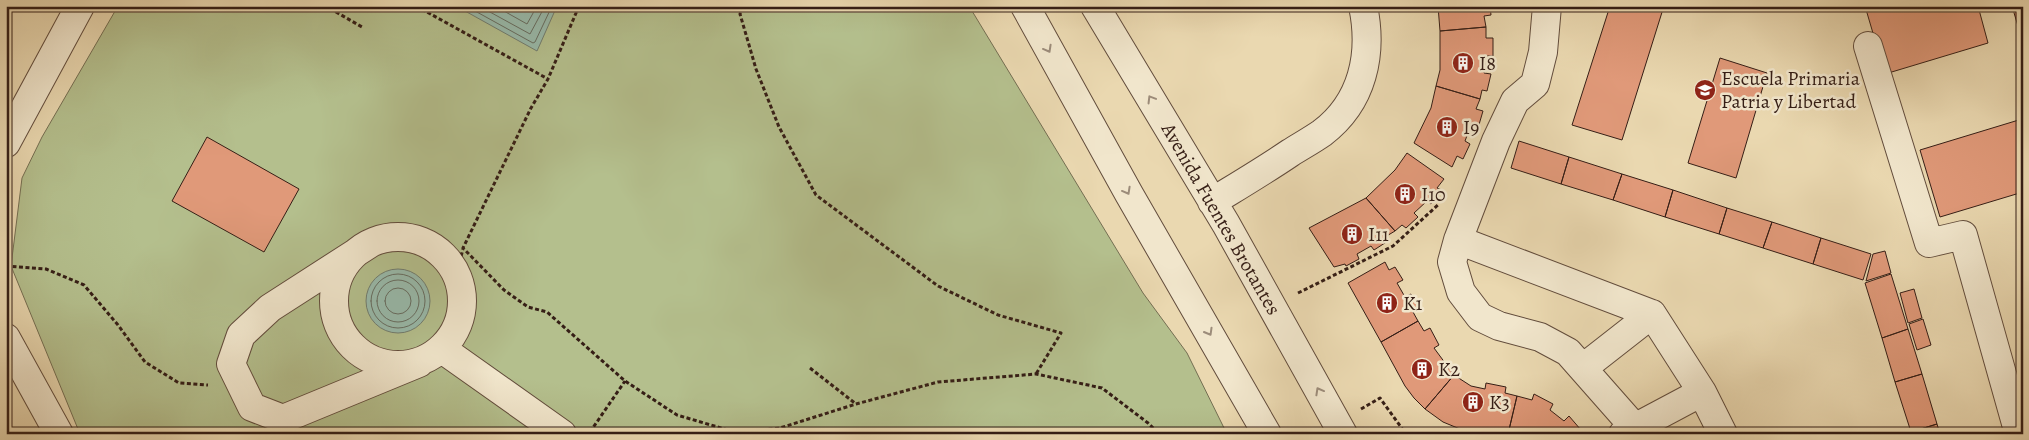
<svg xmlns="http://www.w3.org/2000/svg" width="2029" height="440" viewBox="0 0 2029 440" font-family="Alegreya,serif">
  <style>
    .green { fill: #b4bf8d; stroke: #746e52 }
    .water { fill: #98baab; stroke: #707c6f }
    .lines { fill: none; stroke-linecap: round; stroke-linejoin: round }
    .shore { stroke: #666c60; stroke-width: 1 }
    .building { fill: #e09979; stroke: #351e16 }
    .minor-casing { stroke: #624c3c; stroke-width: 30 }
    .path { stroke: #351e16; stroke-width: 3; stroke-dasharray: 4 2.5; stroke-linecap: butt }
    .minor { stroke: #f1e6cc; stroke-width: 28 }
    .oneway { stroke: #9c8c7a }
    .labels { text-anchor: middle; dominant-baseline: central; stroke-width: 5; stroke-linejoin: round; paint-order: stroke }
    .poi-label { font-size: 20px; fill: #351e16; stroke: #f1e6cc; text-anchor: start }
    .street-label { font-size: 20px; fill: #351e16; stroke: #f1e6cc }
  </style>
  <rect width="100%" height="100%" fill="#ead8b0"/>
  <filter id="stains"><feTurbulence type="fractalNoise" baseFrequency=".004" numOctaves="4"/><feColorMatrix values="0 0 0 0 .2 0 0 0 0 .09 0 0 0 0 .02 0 0 0 .5 -.17"/></filter>
  <radialGradient id="worn" r=".72"><stop offset=".6" stop-color="#630" stop-opacity="0"/><stop offset="1" stop-color="#630" stop-opacity=".3"/></radialGradient>
  <path class="green" d="M 118,6 L 969,6 L 1143,293 L 1187,353 L 1227,434 L 80,434 L 11,266 L 22,178 L 42,137 Z"/>
  <path class="water" d="M 456,6 L 557,6 L 537,51 Z
    M366 301a32 32 0 1 1 64 0a32 32 0 1 1-64 0Z"/>
  <g class="lines">
    <path class="shore" d="M 466,6 L 533,43 L 535,42 L 552,6
      M 479,6 L 530,34 L 545,6
      M 495,6 L 527,24 L 537,6
      M371 301a27 27 0 1 1 54 0a27 27 0 1 1-54 0Z
      M377 301a21 21 0 1 1 42 0a21 21 0 1 1-42 0Z
      M385 301a13 13 0 1 1 26 0a13 13 0 1 1-26 0Z"/>
  </g>
  <path class="building" d="M 1438,6 L 1490,6 L 1491,15 L 1484,16 L 1486,27 L 1440,31 Z
    M 1610,6 L 1654,6 L 1663,9 L 1622,140 L 1572,125 Z
    M 1738,6 L 1754,6 L 1752,11 Z
    M 1865,6 L 1978,6 L 1988,43 L 1885,74 Z
    M 2012,6 L 2023,6 L 2023,33 L 2020,33 Z
    M 1486,27 L 1486,38 L 1493,38 L 1493,56 L 1486,56 L 1484,73 L 1491,74 L 1487,91 L 1482,90 L 1480,99 L 1436,86 L 1440,70 L 1440,31 Z
    M 1720,58 L 1767,73 L 1736,178 L 1688,163 Z
    M 1436,86 L 1480,99 L 1476,109 L 1483,111 L 1478,128 L 1471,125 L 1465,141 L 1470,144 L 1463,159 L 1457,156 L 1452,167 L 1414,143 L 1431,108 Z
    M 2022,119 L 2023,192 L 1940,217 L 1920,150 Z
    M 207,137 L 299,189 L 264,252 L 172,201 Z
    M 1519,141 L 1569,157 L 1561,184 L 1511,168 Z
    M 1407,153 L 1444,179 L 1437,188 L 1442,190 L 1431,204 L 1427,201 L 1414,213 L 1418,217 L 1406,228 L 1402,225 L 1395,231 L 1366,198 L 1395,170 Z
    M 1569,157 L 1622,174 L 1613,200 L 1561,184 Z
    M 1622,174 L 1673,190 L 1665,217 L 1613,200 Z
    M 1673,190 L 1727,208 L 1719,234 L 1665,217 Z
    M 1366,198 L 1395,231 L 1385,237 L 1388,241 L 1374,250 L 1371,246 L 1357,254 L 1359,259 L 1346,266 L 1345,264 L 1334,267 L 1309,228 Z
    M 1727,208 L 1772,222 L 1763,248 L 1719,234 Z
    M 1772,222 L 1821,238 L 1813,264 L 1763,248 Z
    M 1821,238 L 1871,254 L 1863,280 L 1813,264 Z
    M 1885,251 L 1891,273 L 1866,281 L 1873,254 Z
    M 1385,262 L 1389,270 L 1395,267 L 1403,280 L 1397,283 L 1405,297 L 1411,294 L 1419,308 L 1413,312 L 1418,321 L 1381,342 L 1348,283 Z
    M 1891,274 L 1908,329 L 1882,338 L 1865,283 Z
    M 1914,289 L 1922,318 L 1908,323 L 1900,293 Z
    M 1923,319 L 1931,345 L 1917,350 L 1909,324 Z
    M 1418,321 L 1424,331 L 1430,328 L 1439,345 L 1434,348 L 1454,375 L 1425,409 L 1414,398 L 1405,386 L 1381,342 Z
    M 1908,329 L 1922,374 L 1895,382 L 1882,338 Z
    M 1922,374 L 1937,424 L 1911,432 L 1895,382 Z
    M 1454,375 L 1471,386 L 1485,389 L 1486,383 L 1506,387 L 1505,393 L 1517,396 L 1508,434 L 1484,434 L 1460,429 L 1443,422 L 1425,409 Z
    M 1534,394 L 1553,404 L 1550,410 L 1564,421 L 1569,416 L 1581,430 L 1577,434 L 1508,434 L 1517,396 L 1532,400 Z
    M 1937,424 L 1940,434 L 1911,434 L 1911,432 Z"/>
  <g class="lines">
    <g class="minor-casing">
      <path id="minor" d="M 1025,6 L 1129,194 L 1267,434
        M 1095,6 L 1226,224 L 1343,434
        M 1547,6 L 1543,52 L 1535,84 L 1515,101 L 1496,141 L 1458,240 L 1652,314 L 1702,392 L 1723,434
        M 1868,46 L 1929,243 L 1963,235 L 2019,434
        M 6,143 L 80,6
        M 1212,202 C 1238,186 1265,170 1290,153 C 1301,146 1312,140 1322,133 C 1363,102 1373,54 1363,6
        M334 301a64 64 0 1 1 128 0a64 64 0 1 1-128 0Z
        M 1458,240 L 1452,262 L 1461,292 L 1480,317 L 1499,326 L 1540,337 L 1568,352 L 1635,428 L 1637,434
        M 371,243 L 270,308 L 241,335 L 231,364 L 252,407 L 283,419 L 419,363
        M 6,338 L 59,434
        M 442,349 L 562,434
        M 1583,368 L 1652,314
        M 1623,434 L 1702,392"/>
    </g>
    <path class="path" d="M 333,6 L 336,12 L 362,27
      M 416,6 L 548,79
      M 579,6 L 548,79 L 531,108 L 463,248 L 504,290 L 528,307 L 547,312 L 625,381 L 677,415 L 738,433 L 780,428 L 856,404 L 938,382 L 1036,374 L 1102,388 L 1148,423 L 1159,434
      M 742,6 L 740,14 L 756,69 L 779,127 L 816,195 L 938,286 L 998,315 L 1061,333 L 1036,374
      M 6,266 L 46,269 L 84,285 L 118,325 L 145,362 L 179,383 L 208,385
      M 456,275 L 463,249
      M 1298,293 L 1393,246 L 1439,204
      M 810,368 L 856,404
      M 1361,409 L 1380,398 L 1406,434
      M 590,432 L 625,381"/>
    <use href="#minor" class="minor"/>
  </g>
  <defs><path id="oneway-chevron" d="M-2-3.5L2.5 0L-2 3.5" fill="none" stroke-width="1.6" stroke-linecap="round" stroke-linejoin="round" transform="scale(1.25)"/></defs>
  <g class="oneway">
    <use href="#oneway-chevron" transform="translate(1048 49) rotate(61)"/>
    <use href="#oneway-chevron" transform="translate(1151 99) rotate(-121)"/>
    <use href="#oneway-chevron" transform="translate(1127 191) rotate(61)"/>
    <use href="#oneway-chevron" transform="translate(1209 332) rotate(60)"/>
    <use href="#oneway-chevron" transform="translate(1319 391) rotate(-119)"/>
  </g>
  <defs>
    <g id="building-disc" transform="scale(1.125)"><circle r="9.5" fill="#8f2418" stroke="#f1e6cc"/><path d="M-4-6H4V6H1V3H-1V6H-4ZM-2.5-4.3h1.7v1.8h-1.7ZM.8-4.3h1.7v1.8H.8ZM-2.5-1h1.7V.8h-1.7ZM.8-1h1.7V.8H.8Z" fill="#fff"/></g>
    <g id="school-disc" transform="scale(1.125)"><circle r="9.5" fill="#8f2418" stroke="#f1e6cc"/><path d="M0-5L7-2L0 1L-7-2ZM-4 1L0 2.5L4 1V4Q0 6-4 4Z" fill="#fff"/></g>
  </defs>
  <g fill-rule="evenodd">
    <use href="#building-disc" x="1463" y="63"/>
    <use href="#school-disc" x="1705" y="90"/>
    <use href="#building-disc" x="1447" y="127"/>
    <use href="#building-disc" x="1405" y="194"/>
    <use href="#building-disc" x="1352" y="234"/>
    <use href="#building-disc" x="1387" y="303"/>
    <use href="#building-disc" x="1422" y="369"/>
    <use href="#building-disc" x="1473" y="402"/>
  </g>
  <g class="labels">
    <g class="poi-label">
      <text x="1479" y="63">I8</text>
      <text x="1721" y="78">Escuela Primaria<tspan x="1721" dy="23">Patria y Libertad</tspan></text>
      <text x="1463" y="127">I9</text>
      <text x="1421" y="194">I10</text>
      <text x="1368" y="234">I11</text>
      <text x="1403" y="303">K1</text>
      <text x="1438" y="369">K2</text>
      <text x="1489" y="402">K3</text>
    </g>
    <g class="street-label">
      <text transform="translate(1221 219) rotate(60)">Avenida Fuentes Brotantes</text>
    </g>
  </g>
  <rect width="2029" height="440" fill="none" stroke="#ead8b0" stroke-width="25"/>
  <rect x="8" y="8" width="2014" height="425" fill="none" stroke="#351e16" stroke-width="2.5"/>
  <rect x="12" y="12" width="2004" height="415" fill="none" stroke="#351e16"/>
  <rect width="100%" height="100%" filter="url(#stains)"/>
  <rect width="100%" height="100%" fill="url(#worn)"/>
</svg>
